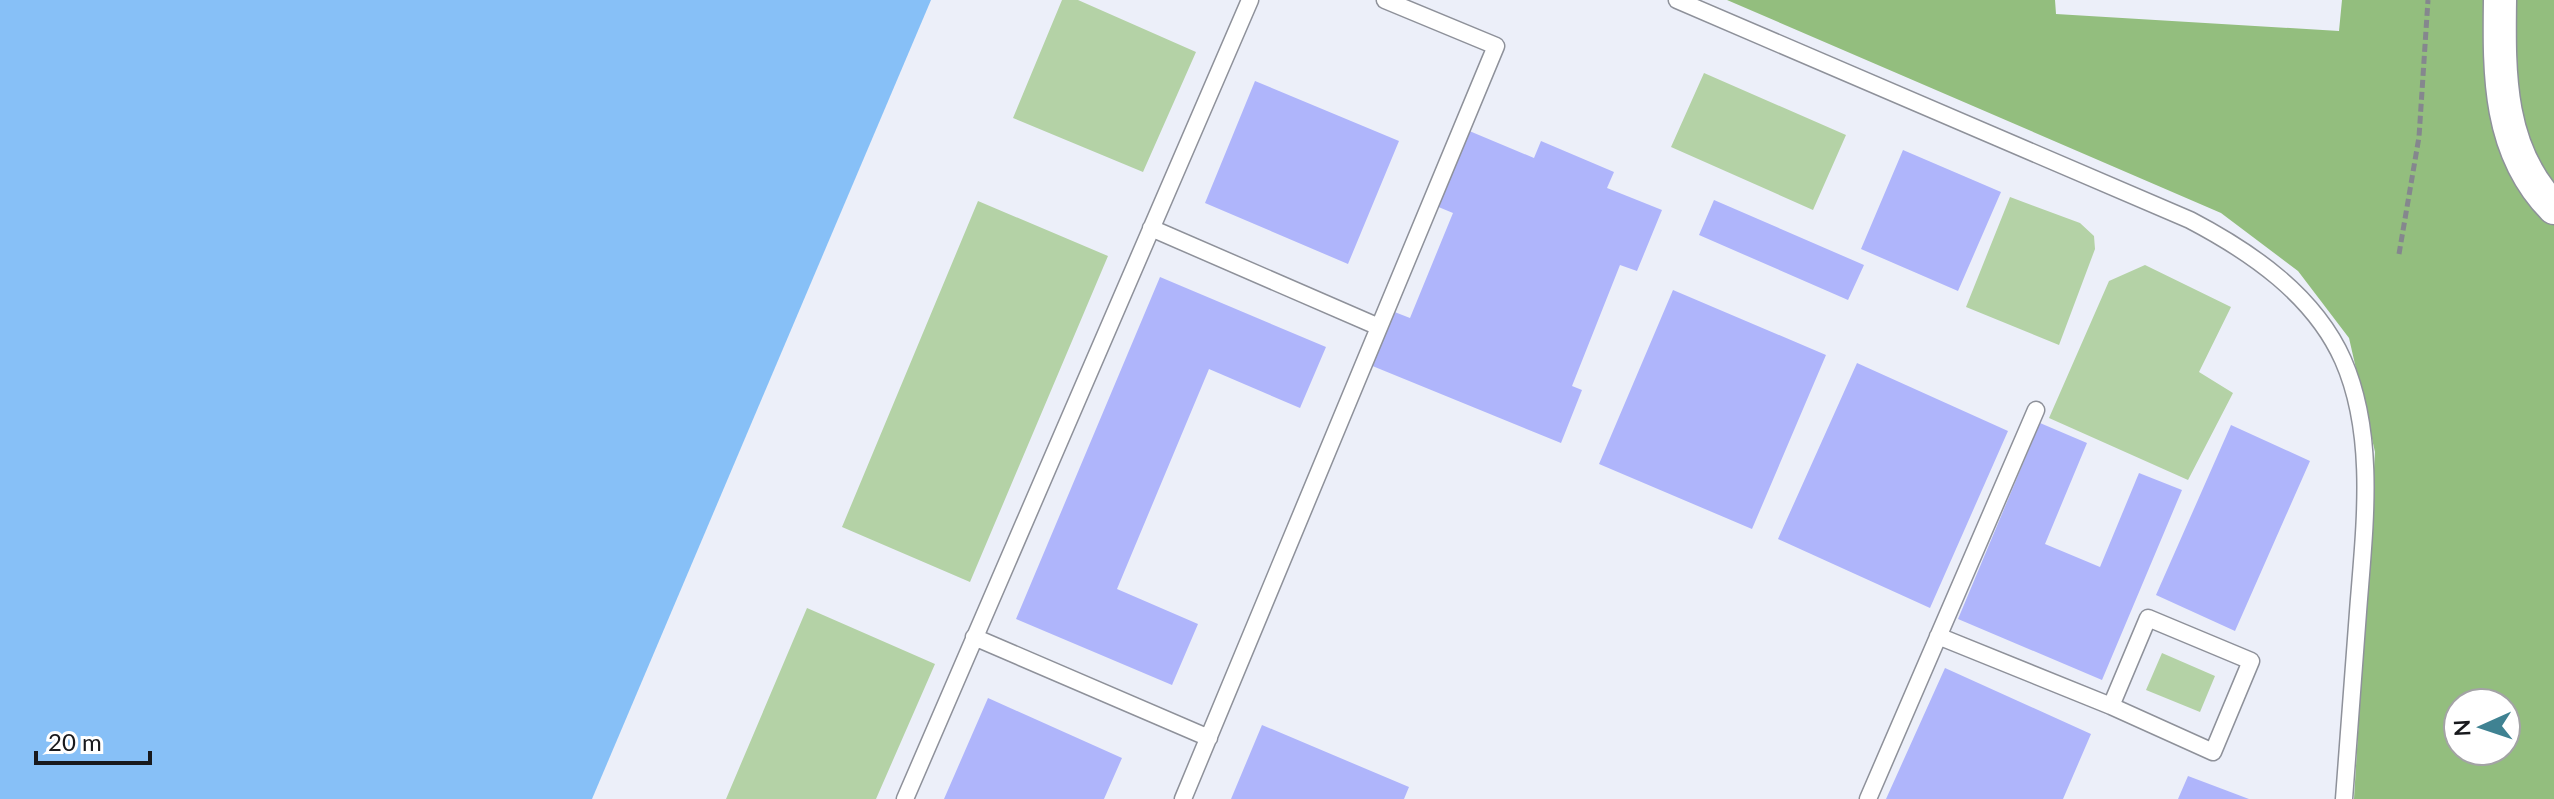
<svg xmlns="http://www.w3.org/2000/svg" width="2554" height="799" viewBox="0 0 2554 799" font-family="Lato,sans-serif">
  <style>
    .green { fill: #b4d2a6 }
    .forest { fill: #93be7e; fill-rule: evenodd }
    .water { fill: #87c0f7 }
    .building { fill: #afb5fb }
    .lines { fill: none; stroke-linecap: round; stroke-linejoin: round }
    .service-casing { stroke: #8e919a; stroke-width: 19 }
    .minor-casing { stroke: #8e919a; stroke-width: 35 }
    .path { stroke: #85878e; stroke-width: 5; stroke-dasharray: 8 4; stroke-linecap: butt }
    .service { stroke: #fff; stroke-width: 16 }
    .minor { stroke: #fff; stroke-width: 32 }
  </style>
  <rect width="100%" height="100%" fill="#eceff9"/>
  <path class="green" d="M 1062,0 L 1078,0 L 1196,52 L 1143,172 L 1013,118 Z
    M 1704,73 L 1846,135 L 1813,210 L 1671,147 Z
    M 2010,197 L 2080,223 L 2094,236 L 2095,249 L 2059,345 L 1966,307 Z
    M 978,201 L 1108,256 L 970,582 L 842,527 Z
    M 2145,265 L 2231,307 L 2199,372 L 2233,393 L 2188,480 L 2049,418 L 2109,281 Z
    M 807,608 L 935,664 L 876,799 L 726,799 Z
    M 2162,653 L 2215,676 L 2200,712 L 2146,690 Z"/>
  <path class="forest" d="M 1727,0 L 2055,0 L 2056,14 L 2339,31 L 2342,0 L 2554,0 L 2554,799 L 2354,799 L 2375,452 L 2349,338 L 2298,271 L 2221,213 ZM 2458,703 L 2506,703 L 2506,751 L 2458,751 Z"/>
  <path class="water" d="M 0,0 L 931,0 L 592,799 L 0,799 Z"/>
  <path class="building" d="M 1255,81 L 1399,141 L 1348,264 L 1205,203 Z
    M 1467,130 L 1534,158 L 1541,141 L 1614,172 L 1607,188 L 1662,210 L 1637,271 L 1620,265 L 1572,386 L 1582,390 L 1561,443 L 1370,365 L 1392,311 L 1410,318 L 1453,213 L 1436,206 Z
    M 1903,150 L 2001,192 L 1958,291 L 1861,249 Z
    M 1714,200 L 1864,265 L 1848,300 L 1699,235 Z
    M 1160,277 L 1326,347 L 1300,408 L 1209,369 L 1117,589 L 1198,624 L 1172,685 L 1016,619 Z
    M 1673,290 L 1826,355 L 1752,529 L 1599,464 Z
    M 1857,363 L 2008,431 L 1930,608 L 1778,539 Z
    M 2040,423 L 2087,443 L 2045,544 L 2100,567 L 2139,473 L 2182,490 L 2102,680 L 1958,619 Z
    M 2231,425 L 2310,461 L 2235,631 L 2156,595 Z
    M 1945,668 L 2091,734 L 2063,799 L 1886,799 Z
    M 988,698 L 1122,758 L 1104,799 L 944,799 Z
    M 1262,725 L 1409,787 L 1404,799 L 1231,799 Z
    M 2188,776 L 2249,799 L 2178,799 Z"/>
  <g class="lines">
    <g class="service-casing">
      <path id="service" d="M 1677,0 L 2190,220 C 2251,252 2314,295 2343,360 C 2377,437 2364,531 2358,612 C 2353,674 2349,737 2344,799
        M 1151,228 L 1379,327
        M 1938,636 L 2111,706 L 2213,752 L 2251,661 L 2148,618 L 2111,706
        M 974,637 L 1209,738
        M 905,799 L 1250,0
        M 1183,799 L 1496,46 L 1385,0
        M 1868,799 L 2036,410"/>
    </g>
    <g class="minor-casing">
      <path id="minor" d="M 2500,0 C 2499,75 2498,151 2554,208"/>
    </g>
    <path class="path" d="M 2399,254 L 2419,137 L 2428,0"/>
    <use href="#service" class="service"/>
    <use href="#minor" class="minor"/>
  </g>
  <g transform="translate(2482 727) rotate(267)"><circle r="38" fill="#ffffff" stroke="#a3a3a5" stroke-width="2"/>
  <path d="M0-6L14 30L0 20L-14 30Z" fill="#3f8292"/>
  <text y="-12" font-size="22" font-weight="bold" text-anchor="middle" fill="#18191d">N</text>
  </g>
  <path d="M36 751v12h114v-12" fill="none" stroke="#18191d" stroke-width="4"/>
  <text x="48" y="751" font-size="24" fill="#18191d" stroke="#ffffff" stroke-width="6" paint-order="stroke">20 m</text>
</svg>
